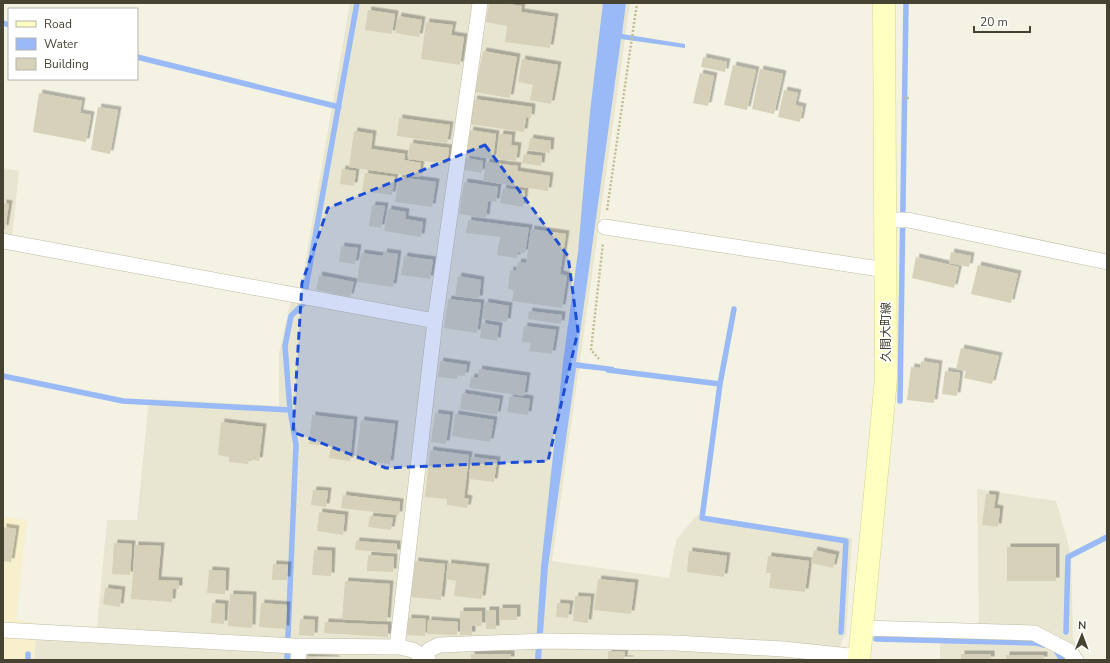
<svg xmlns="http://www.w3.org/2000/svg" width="1110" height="663" viewBox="0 0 1110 663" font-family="'Nunito Sans','Noto Sans JP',sans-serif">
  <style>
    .residential { fill: #e8e6d1 }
    .commercial { fill: #f8f0cc }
    .water { fill: #99baf6 }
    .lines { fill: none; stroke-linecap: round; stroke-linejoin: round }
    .stream { stroke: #99baf6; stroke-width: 5.5 }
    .building { fill: #d6d1b8; filter: url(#shadow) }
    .minor-casing { stroke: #bfbda5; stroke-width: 16 }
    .secondary-casing { stroke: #d7d58f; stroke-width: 23 }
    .path { stroke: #c2bd95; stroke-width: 2.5; stroke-dasharray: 2 2; stroke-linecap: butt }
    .minor { stroke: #fff; stroke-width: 15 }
    .secondary { stroke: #ffffc1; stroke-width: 22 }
    .marked { fill: #1d4ed8; fill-opacity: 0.2; stroke: #1d4ed8; stroke-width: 3; stroke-dasharray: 8 5; stroke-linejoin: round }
    .labels { text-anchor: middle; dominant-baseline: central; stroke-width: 3.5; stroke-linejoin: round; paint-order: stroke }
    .street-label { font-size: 12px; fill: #464333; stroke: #fff }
  </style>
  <defs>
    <filter id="shadow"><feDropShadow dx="3.5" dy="-3.5" stdDeviation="0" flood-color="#0004"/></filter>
  </defs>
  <rect width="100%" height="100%" fill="#f3f2e3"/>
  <path class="residential" d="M 350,3 L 630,3 L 552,561 L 669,578 L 676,540 L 697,515 L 852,538 L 846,634 L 841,643 L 839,660 L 34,660 L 37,624 L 97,627 L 107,520 L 137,520 L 149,399 L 279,406 L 279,353 L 291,301 L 301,287 Z
    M 3,168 L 19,171 L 11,250 L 3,249 Z
    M 977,489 L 1056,501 L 1067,539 L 1071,559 L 1073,638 L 1083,660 L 940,660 L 940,626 L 979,629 Z"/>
  <path class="commercial" d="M 3,517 L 27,520 L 16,619 L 37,624 L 34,660 L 3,660 Z"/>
  <path class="water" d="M 603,3 L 626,3 L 622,34 L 685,44 L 685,48 L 621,39 L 576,362 L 614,367 L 614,372 L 576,368 L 548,567 L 541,660 L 535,660 L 541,567 L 563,362 L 578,252 L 590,112 Z"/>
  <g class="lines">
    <path class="stream" d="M 3,23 L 9,25
      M 137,57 L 339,107
      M 608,370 L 720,384 L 702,518 L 846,541 L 841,632
      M 3,376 L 123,401 L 290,410
      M 720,384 L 734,309
      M 900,401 L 906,3
      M 1066,632 L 1068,557 L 1107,537
      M 876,639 L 1036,643 L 1044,645
      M 1055,649 L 1062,660
      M 28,660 L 28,654
      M 287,660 L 296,445 L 290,410 L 285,346 L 291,316 L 303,304 L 357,3"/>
  </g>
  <path class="building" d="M 489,3 L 501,3 L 522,6 L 521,12 L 555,17 L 550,48 L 505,42 L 507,26 L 486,22 Z
    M 368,10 L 395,14 L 392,34 L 365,30 Z
    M 398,16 L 422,20 L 419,37 L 395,33 Z
    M 426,22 L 453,25 L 451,35 L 464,37 L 460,65 L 421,59 Z
    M 483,51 L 517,57 L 510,98 L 475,92 Z
    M 703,57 L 727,62 L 725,72 L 701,67 Z
    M 522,59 L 558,65 L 551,104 L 530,100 L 533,85 L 518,82 Z
    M 733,65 L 756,70 L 747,110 L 724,105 Z
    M 760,69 L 783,74 L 774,114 L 752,109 Z
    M 700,73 L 714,76 L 708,106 L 693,103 Z
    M 784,90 L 798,93 L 795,105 L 803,107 L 800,122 L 778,117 Z
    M 39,93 L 82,101 L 80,113 L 91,115 L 86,142 L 33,132 Z
    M 474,99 L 532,107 L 531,118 L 526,117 L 524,132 L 470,124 Z
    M 98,107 L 118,110 L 110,154 L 91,150 Z
    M 399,118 L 450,125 L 447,143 L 397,136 Z
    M 470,130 L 496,134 L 493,159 L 466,155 Z
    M 354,131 L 373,134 L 371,149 L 405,154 L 404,160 L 421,163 L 419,177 L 349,167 Z
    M 500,134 L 512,135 L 511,145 L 518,146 L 516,161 L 496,159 Z
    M 530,138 L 551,141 L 550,153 L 528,150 Z
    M 410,143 L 449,148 L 447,164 L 408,159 Z
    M 524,154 L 542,156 L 541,166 L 522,163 Z
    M 466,158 L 483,161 L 482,173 L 464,170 Z
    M 486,162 L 518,166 L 517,171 L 550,176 L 548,191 L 483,181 Z
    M 342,169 L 356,171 L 354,186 L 340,184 Z
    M 365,173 L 395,177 L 392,195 L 362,191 Z
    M 399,177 L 436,182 L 432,207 L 395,202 Z
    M 464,182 L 498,187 L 496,202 L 488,201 L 486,218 L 459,214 Z
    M 503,188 L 525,191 L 523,207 L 500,203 Z
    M 3,203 L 9,204 L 5,229 L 3,228 Z
    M 372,205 L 385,206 L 381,228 L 369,226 Z
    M 388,209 L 406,212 L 405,219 L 423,222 L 421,237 L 384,231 Z
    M 468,220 L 529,228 L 525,253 L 518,252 L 517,258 L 497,255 L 500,237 L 466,233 Z
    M 531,229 L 566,234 L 560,274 L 567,276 L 562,308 L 512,301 L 514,290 L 508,289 L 510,270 L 516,271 L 518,262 L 526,263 Z
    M 341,246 L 358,248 L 355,264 L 339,262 Z
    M 384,252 L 398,254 L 393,287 L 357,282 L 361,253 L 383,256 Z
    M 951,252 L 971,256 L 969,267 L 949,263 Z
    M 404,256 L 433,260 L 430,279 L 401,275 Z
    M 916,257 L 959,267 L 954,288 L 912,278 Z
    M 978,265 L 1018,274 L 1011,303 L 971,294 Z
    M 319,275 L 354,282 L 350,297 L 316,290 Z
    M 458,276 L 481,280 L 479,299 L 455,296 Z
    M 448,299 L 481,303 L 477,333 L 444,328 Z
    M 485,302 L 509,306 L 507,322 L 482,319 Z
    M 529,311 L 562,315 L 561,324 L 528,319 Z
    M 482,323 L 499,326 L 497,341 L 480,338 Z
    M 524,326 L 556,330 L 552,354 L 529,351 L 531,343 L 522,342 Z
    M 961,348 L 999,356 L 992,384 L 964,378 L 966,371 L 956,369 Z
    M 440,361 L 467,365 L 465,376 L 458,375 L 457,379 L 438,377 Z
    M 921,361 L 939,364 L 934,403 L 907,400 L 911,367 L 920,368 Z
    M 479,369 L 527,376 L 524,396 L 469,388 L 471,377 L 478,378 Z
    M 945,371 L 960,373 L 957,396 L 942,394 Z
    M 462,393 L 500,399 L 497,415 L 460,409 Z
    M 510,396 L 530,399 L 528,415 L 507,412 Z
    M 435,413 L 450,415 L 446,444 L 431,442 Z
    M 455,414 L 494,420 L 490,442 L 452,436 Z
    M 312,415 L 354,420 L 350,461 L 329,458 L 331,446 L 309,444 Z
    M 361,420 L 395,424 L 390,464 L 356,460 Z
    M 221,422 L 263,427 L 259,461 L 249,459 L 248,464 L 229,462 L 229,457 L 218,455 Z
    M 430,450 L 469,455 L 464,498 L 469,499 L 467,508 L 447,505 L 447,499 L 425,497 Z
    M 471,457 L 497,460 L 494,482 L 469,479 Z
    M 313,490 L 328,491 L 326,507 L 311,505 Z
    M 986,494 L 996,495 L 994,508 L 1000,509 L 998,527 L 982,525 Z
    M 343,495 L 400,502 L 399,515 L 341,508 Z
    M 319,512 L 345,515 L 343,535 L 317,531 Z
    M 370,516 L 393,518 L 391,530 L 368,527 Z
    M 3,527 L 16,529 L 11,562 L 3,561 Z
    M 356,541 L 397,544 L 397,553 L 355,550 Z
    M 114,543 L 132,544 L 130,575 L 112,574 Z
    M 135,545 L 161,546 L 158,580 L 179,581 L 179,589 L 173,589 L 172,602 L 131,599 Z
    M 1007,547 L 1056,547 L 1056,581 L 1007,581 Z
    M 314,550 L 332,551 L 331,576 L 312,575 Z
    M 814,550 L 836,555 L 833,568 L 811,563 Z
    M 689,551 L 727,556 L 724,577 L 687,572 Z
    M 368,555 L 394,557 L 393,572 L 367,571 Z
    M 768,556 L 809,561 L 805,592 L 769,588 L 771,573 L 766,573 Z
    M 415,561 L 445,564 L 441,600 L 411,597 Z
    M 448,563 L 486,567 L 482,599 L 454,596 L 456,581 L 446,579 Z
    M 273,564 L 288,565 L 287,580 L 272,580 Z
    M 209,570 L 226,571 L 225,594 L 207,593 Z
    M 598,579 L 635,583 L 631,614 L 594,610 Z
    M 345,581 L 390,584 L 387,621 L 342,619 Z
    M 105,588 L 122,590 L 120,607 L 103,604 Z
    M 230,594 L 253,595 L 252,628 L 228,626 Z
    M 575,596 L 591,597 L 588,623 L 573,621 Z
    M 212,603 L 225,604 L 224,624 L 211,623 Z
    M 261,603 L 287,605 L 286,629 L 259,627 Z
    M 557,603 L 570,604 L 568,618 L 556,617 Z
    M 499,608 L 517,608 L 517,620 L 499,620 Z
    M 486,610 L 496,610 L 496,629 L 486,629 Z
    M 460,611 L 482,611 L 482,626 L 472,626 L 472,635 L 460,635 Z
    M 408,618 L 426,619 L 425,636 L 407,635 Z
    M 300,619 L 315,620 L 314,636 L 299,635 Z
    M 428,620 L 458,622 L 457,635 L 427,634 Z
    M 325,622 L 388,625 L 388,637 L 324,633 Z
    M 608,651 L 625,652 L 624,659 L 630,659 L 630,660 L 608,660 Z
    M 471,654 L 511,654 L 511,660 L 471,660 Z
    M 961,654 L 991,654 L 991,660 L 961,660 Z
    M 1006,655 L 1044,655 L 1044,660 L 1006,660 Z
    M 304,657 L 336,659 L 336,660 L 304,660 Z"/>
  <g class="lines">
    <g class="minor-casing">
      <path id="minor" d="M 886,220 L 908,220 L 1107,262
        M 605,227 L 886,270
        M 3,241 L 435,321
        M 862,628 L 1034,633 L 1069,651 L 1076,660
        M 3,630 L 294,646 L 399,647 L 413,650 L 428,660
        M 399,647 L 398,639 L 435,321 L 480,3
        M 425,657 L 429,650 L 439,645 L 545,641 L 675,643 L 783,649 L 859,657
        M 298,660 L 300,646"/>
    </g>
    <g class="secondary-casing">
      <path id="secondary" d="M 859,660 L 886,379 L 884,3"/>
    </g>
    <path class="path" d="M 903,98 L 911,98
      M 607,210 L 637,3
      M 599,359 L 591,350 L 603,243"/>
    <use href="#minor" class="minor"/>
    <use href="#secondary" class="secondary"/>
  </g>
  <path class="marked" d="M 485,145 L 568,256 L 578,331 L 548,461 L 386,468 L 293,432 L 302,283 L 328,208 Z"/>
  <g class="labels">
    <g class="street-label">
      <text transform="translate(886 332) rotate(-90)">久間大町線</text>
    </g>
  </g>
  <rect width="1110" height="663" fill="none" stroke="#464333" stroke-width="8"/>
  <rect x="8" y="8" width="130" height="72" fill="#ffffff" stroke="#b5b4ad"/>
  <rect x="16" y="21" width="20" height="6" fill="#ffffc1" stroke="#b5b4ad"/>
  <text x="44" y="28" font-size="12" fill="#464333">Road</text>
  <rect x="16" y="38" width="20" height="12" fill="#99baf6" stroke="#b5b4ad"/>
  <text x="44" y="48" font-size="12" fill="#464333">Water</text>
  <rect x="16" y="58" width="20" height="12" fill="#d6d1b8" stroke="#b5b4ad"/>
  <text x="44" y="68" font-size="12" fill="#464333">Building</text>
  <g transform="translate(1082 635) rotate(1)" stroke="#ffffff" stroke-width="3" paint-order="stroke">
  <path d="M0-3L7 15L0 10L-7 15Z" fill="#464333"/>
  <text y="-6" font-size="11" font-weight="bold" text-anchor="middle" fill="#464333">N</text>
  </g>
  <path d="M974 26v6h56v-6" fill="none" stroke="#464333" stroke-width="2"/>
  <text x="980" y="26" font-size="12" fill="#464333" stroke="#ffffff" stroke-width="3" paint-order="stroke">20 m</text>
</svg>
